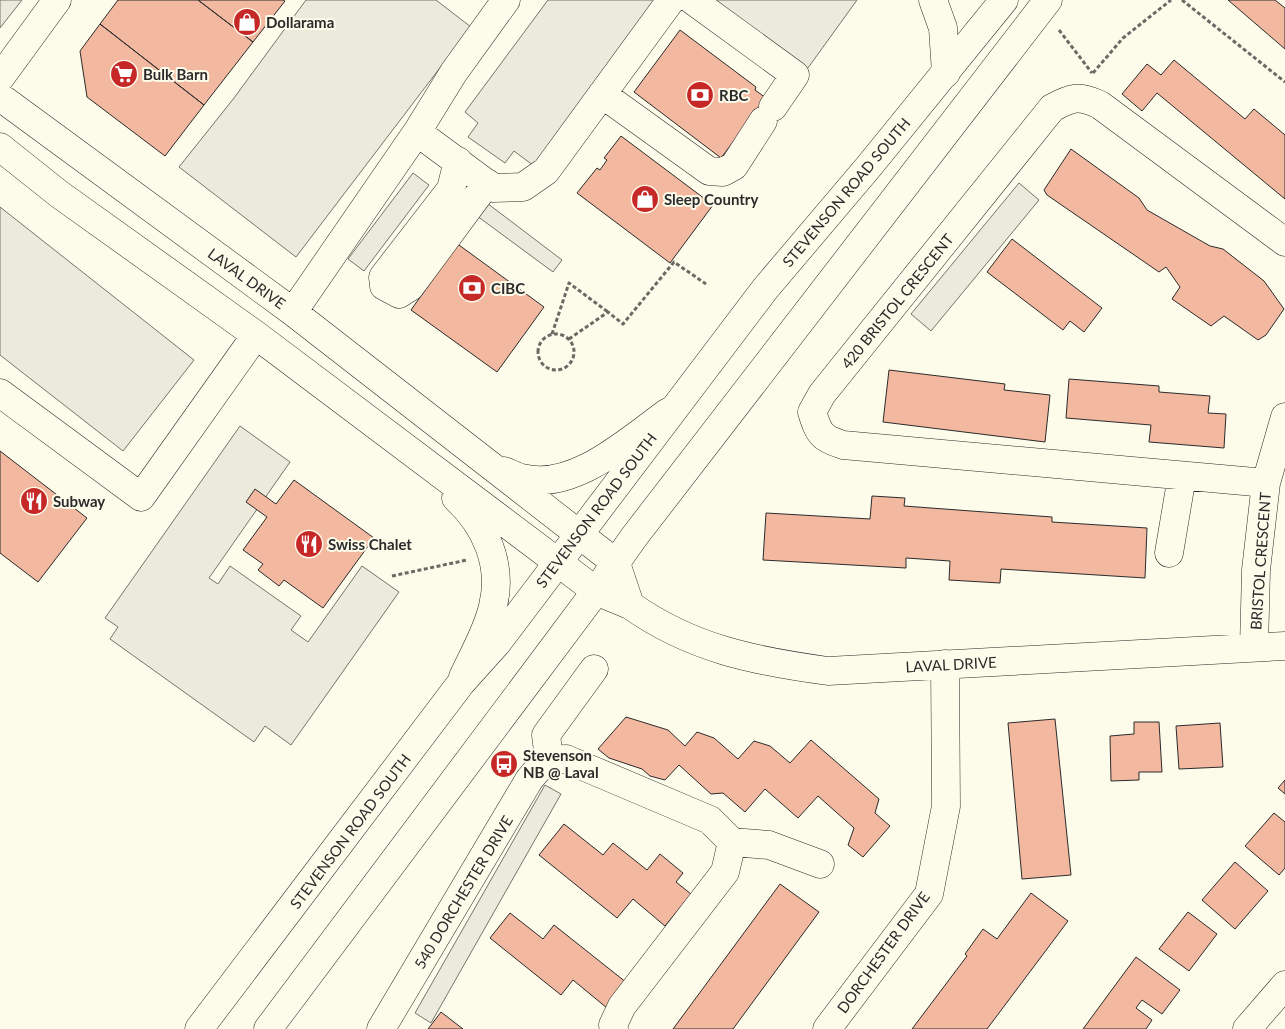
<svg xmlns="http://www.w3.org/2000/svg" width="1285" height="1029" viewBox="0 0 1285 1029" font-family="Lato,sans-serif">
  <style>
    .parking { fill: #eceadb; stroke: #74746e }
    .building { fill: #f2b8a0; stroke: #2b2b2b }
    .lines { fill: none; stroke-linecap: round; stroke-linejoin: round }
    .minor-casing { stroke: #2b2b2b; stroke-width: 29 }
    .major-casing { stroke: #2b2b2b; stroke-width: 29 }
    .path { stroke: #6a6964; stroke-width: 3; stroke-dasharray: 4 2.5; stroke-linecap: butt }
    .minor { stroke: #fdfbea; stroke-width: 28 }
    .major { stroke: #fdfbea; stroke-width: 28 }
    .labels { text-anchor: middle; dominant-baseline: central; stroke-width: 4; stroke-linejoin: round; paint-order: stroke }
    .poi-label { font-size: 15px; font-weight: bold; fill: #2b2b2b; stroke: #fdfbea; text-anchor: start }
    .street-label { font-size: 15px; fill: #2b2b2b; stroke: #fdfbea }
  </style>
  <rect width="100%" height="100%" fill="#fdfbea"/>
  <path class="parking" d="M 0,0 L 22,0 L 0,28 Z
    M 306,0 L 436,0 L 471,27 L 296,257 L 179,167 L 234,98 Z
    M 548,0 L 662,0 L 538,169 L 514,151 L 505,163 L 468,137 L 478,123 L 465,112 Z
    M 694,0 L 857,0 L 800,79 Z
    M 413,173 L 429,185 L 364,271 L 348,259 Z
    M 1019,183 L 1039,200 L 931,331 L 911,314 Z
    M 483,200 L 562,260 L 553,272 L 473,213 Z
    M 0,207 L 194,360 L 123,451 L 0,355 Z
    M 240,426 L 290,462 L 209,578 L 218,584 L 230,566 L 301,616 L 291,630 L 308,642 L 362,566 L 399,592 L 291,745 L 265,726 L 254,742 L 110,639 L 118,627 L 105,618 Z
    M 545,785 L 561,794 L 431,1023 L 415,1013 Z"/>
  <path class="building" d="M 118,0 L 198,0 L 253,42 L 204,105 L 100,24 Z
    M 198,0 L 283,0 L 285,1 L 253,42 Z
    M 1228,0 L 1275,0 L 1285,8 L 1285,49 Z
    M 100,24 L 204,105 L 165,156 L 87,97 L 80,51 Z
    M 680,30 L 756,87 L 755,90 L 766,98 L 770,127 L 754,114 L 721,158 L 634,92 Z
    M 1174,60 L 1245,119 L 1254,109 L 1285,135 L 1285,199 L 1157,93 L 1142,111 L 1122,94 L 1147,64 L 1161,75 Z
    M 621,136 L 713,205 L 670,263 L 577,193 L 597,168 L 600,170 L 607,160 L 604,158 Z
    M 1071,149 L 1139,198 L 1147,210 L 1210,246 L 1223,249 L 1264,281 L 1284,309 L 1266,335 L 1258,340 L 1224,316 L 1211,326 L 1172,299 L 1180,287 L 1166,267 L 1159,272 L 1047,195 L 1044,190 Z
    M 437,229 L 544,307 L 497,372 L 411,310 L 440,269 Z
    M 1012,239 L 1102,308 L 1084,332 L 1070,321 L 1063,330 L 987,272 Z
    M 889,370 L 1005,384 L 1004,390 L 1050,395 L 1045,442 L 883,422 Z
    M 1069,379 L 1159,386 L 1159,392 L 1210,396 L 1208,413 L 1226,414 L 1224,448 L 1149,442 L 1151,425 L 1066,418 Z
    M 0,451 L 87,518 L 38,582 L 0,553 Z
    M 294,480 L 374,538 L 323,608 L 284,580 L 279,586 L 258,570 L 263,564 L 243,550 L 267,517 L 246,502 L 255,489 L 276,504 Z
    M 872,496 L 905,498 L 904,506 L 1052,517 L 1052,522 L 1147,528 L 1145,578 L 1001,569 L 1000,583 L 949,580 L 950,561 L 906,558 L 906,568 L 763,560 L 766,513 L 870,519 Z
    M 626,717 L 668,730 L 685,746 L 697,732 L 714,738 L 738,759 L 754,741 L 770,746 L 790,763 L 811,740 L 879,799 L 875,813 L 890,826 L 863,857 L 848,845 L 854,828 L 818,796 L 798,818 L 765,789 L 745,812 L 723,793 L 711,794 L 679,765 L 665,780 L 650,776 L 642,769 L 609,758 L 598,749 Z
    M 1055,719 L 1071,875 L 1022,879 L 1008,723 Z
    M 1134,722 L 1159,722 L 1162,772 L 1139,772 L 1139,780 L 1111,781 L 1110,736 L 1134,734 Z
    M 1220,723 L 1223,767 L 1179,769 L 1176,726 Z
    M 1285,780 L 1285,794 L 1278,788 Z
    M 1274,813 L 1285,822 L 1285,868 L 1279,875 L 1245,846 Z
    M 564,824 L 603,855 L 613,843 L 647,870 L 660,854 L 683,873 L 676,882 L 691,894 L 665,926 L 633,899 L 617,918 L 539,855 Z
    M 1235,862 L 1268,891 L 1235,929 L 1202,900 Z
    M 780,884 L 819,912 L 733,1029 L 673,1029 Z
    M 1031,893 L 1068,921 L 987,1029 L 912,1029 L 967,956 L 965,954 L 983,929 L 997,939 Z
    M 1188,912 L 1217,934 L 1189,971 L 1159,949 Z
    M 510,913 L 543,939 L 554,925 L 627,983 L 607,1008 L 573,980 L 561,995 L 490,938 Z
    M 1136,957 L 1180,990 L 1162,1014 L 1142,1000 L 1136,1008 L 1152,1020 L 1146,1029 L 1083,1029 Z
    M 441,1012 L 463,1029 L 428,1029 Z"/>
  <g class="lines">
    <g class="minor-casing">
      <path id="minor" d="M 692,0 L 795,75 L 773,107
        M 933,0 L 943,28 L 946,73
        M 0,78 L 57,0
        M 602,94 L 709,171 L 723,172 L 734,166 L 763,121
        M 0,97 L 293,312 L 616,563 L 630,605 L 596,591 L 256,335 L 59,194 L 0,147
        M 417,132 L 493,188 L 523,187 L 546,171 L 671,0
        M 458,161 L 451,189 L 383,277 L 384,286 L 399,294 L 410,287 L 487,183
        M 293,312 L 417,132 L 454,72 L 506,0
        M 0,393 L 141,497 L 256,335
        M 504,471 C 510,473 516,477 522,478 C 573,492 629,440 668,412
        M 1266,483 L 843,445 C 821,438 819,434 812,412 L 822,394 L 1052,108 C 1072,97 1079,95 1100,105 L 1285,242
        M 456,498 C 486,526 503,565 493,606 C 488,630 473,655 463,677
        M 1169,553 L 1182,476
        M 630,605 C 692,649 755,661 828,671 L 1285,646
        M 1254,647 L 1256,570 L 1266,483 L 1285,417
        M 549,759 L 546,735 L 594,669
        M 732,842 L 769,845 L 820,864
        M 381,1029 L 529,780 C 542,764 545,759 566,759 L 710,820 L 732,842 L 725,872 L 622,1006 L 613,1025 L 614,1029
        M 827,1029 L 929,894 L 946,806 L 945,664
        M 1247,1029 L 1285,985"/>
    </g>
    <g class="major-casing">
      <path id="major" d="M 199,1029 L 461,683 L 497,643 L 765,289 L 870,165 L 1004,0
        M 268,1029 L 596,591 L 634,537 L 1048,0"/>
    </g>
    <path class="path" d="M 1182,0 L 1285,82
      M 1059,30 L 1092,73
      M 1093,73 L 1123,38 L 1171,0
      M 552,334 L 569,283 L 608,312
      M538 352a18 18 0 1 1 36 0a18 18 0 1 1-36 0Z
      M 569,339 L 608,312 L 623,324 L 674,262 L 706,284
      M 392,576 L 467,560"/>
    <use href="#minor" class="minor"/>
    <use href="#major" class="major"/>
  </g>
  <defs>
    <g id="shop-disc" transform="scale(1.4375)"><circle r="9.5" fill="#c62828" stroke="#fdfbea"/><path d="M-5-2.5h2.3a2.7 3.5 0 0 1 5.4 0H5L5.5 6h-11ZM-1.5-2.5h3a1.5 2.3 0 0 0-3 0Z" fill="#fff"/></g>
    <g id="supermarket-disc" transform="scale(1.4375)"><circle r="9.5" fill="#c62828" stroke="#fdfbea"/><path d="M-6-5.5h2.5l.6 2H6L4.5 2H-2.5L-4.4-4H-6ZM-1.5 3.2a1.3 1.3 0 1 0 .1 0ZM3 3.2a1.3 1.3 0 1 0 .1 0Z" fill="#fff"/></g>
    <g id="bank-disc" transform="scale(1.4375)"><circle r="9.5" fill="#c62828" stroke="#fdfbea"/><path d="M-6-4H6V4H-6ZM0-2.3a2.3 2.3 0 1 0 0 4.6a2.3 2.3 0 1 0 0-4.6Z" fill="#fff"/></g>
    <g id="restaurant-disc" transform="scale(1.4375)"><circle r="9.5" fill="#c62828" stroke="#fdfbea"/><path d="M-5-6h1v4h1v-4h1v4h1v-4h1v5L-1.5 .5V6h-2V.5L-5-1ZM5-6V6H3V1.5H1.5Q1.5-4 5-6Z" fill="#fff"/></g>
    <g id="bus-disc" transform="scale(1.4375)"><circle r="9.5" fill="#c62828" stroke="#fdfbea"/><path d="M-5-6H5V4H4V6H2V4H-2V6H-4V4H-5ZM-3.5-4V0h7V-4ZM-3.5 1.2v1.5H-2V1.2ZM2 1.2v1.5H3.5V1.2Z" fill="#fff"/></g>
  </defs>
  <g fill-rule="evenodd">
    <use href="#shop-disc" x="247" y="22"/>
    <use href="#supermarket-disc" x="124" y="74"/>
    <use href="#bank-disc" x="700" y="95"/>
    <use href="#shop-disc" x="645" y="199"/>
    <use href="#bank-disc" x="472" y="288"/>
    <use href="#restaurant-disc" x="34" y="501"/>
    <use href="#restaurant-disc" x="309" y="544"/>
    <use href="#bus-disc" x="504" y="764"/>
  </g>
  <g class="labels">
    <g class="poi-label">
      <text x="266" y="22">Dollarama</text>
      <text x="143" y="74">Bulk Barn</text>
      <text x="719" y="95">RBC</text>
      <text x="664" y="199">Sleep Country</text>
      <text x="491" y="288">CIBC</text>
      <text x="53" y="501">Subway</text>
      <text x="328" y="544">Swiss Chalet</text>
      <text x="523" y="755">Stevenson<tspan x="523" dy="17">NB @ Laval</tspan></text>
    </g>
    <g class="street-label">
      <text transform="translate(846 192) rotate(-50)">STEVENSON ROAD SOUTH</text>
      <text transform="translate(247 278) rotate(36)">LAVAL DRIVE</text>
      <text transform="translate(897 301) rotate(-51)">420 BRISTOL CRESCENT</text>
      <text transform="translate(596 510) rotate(-53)">STEVENSON ROAD SOUTH</text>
      <text transform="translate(1260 561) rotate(-86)">BRISTOL CRESCENT</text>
      <text transform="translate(951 664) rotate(-3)">LAVAL DRIVE</text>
      <text transform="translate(350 831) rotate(-53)">STEVENSON ROAD SOUTH</text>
      <text transform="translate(463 892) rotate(-59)">540 DORCHESTER DRIVE</text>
      <text transform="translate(883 952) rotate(-54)">DORCHESTER DRIVE</text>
    </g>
  </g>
</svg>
